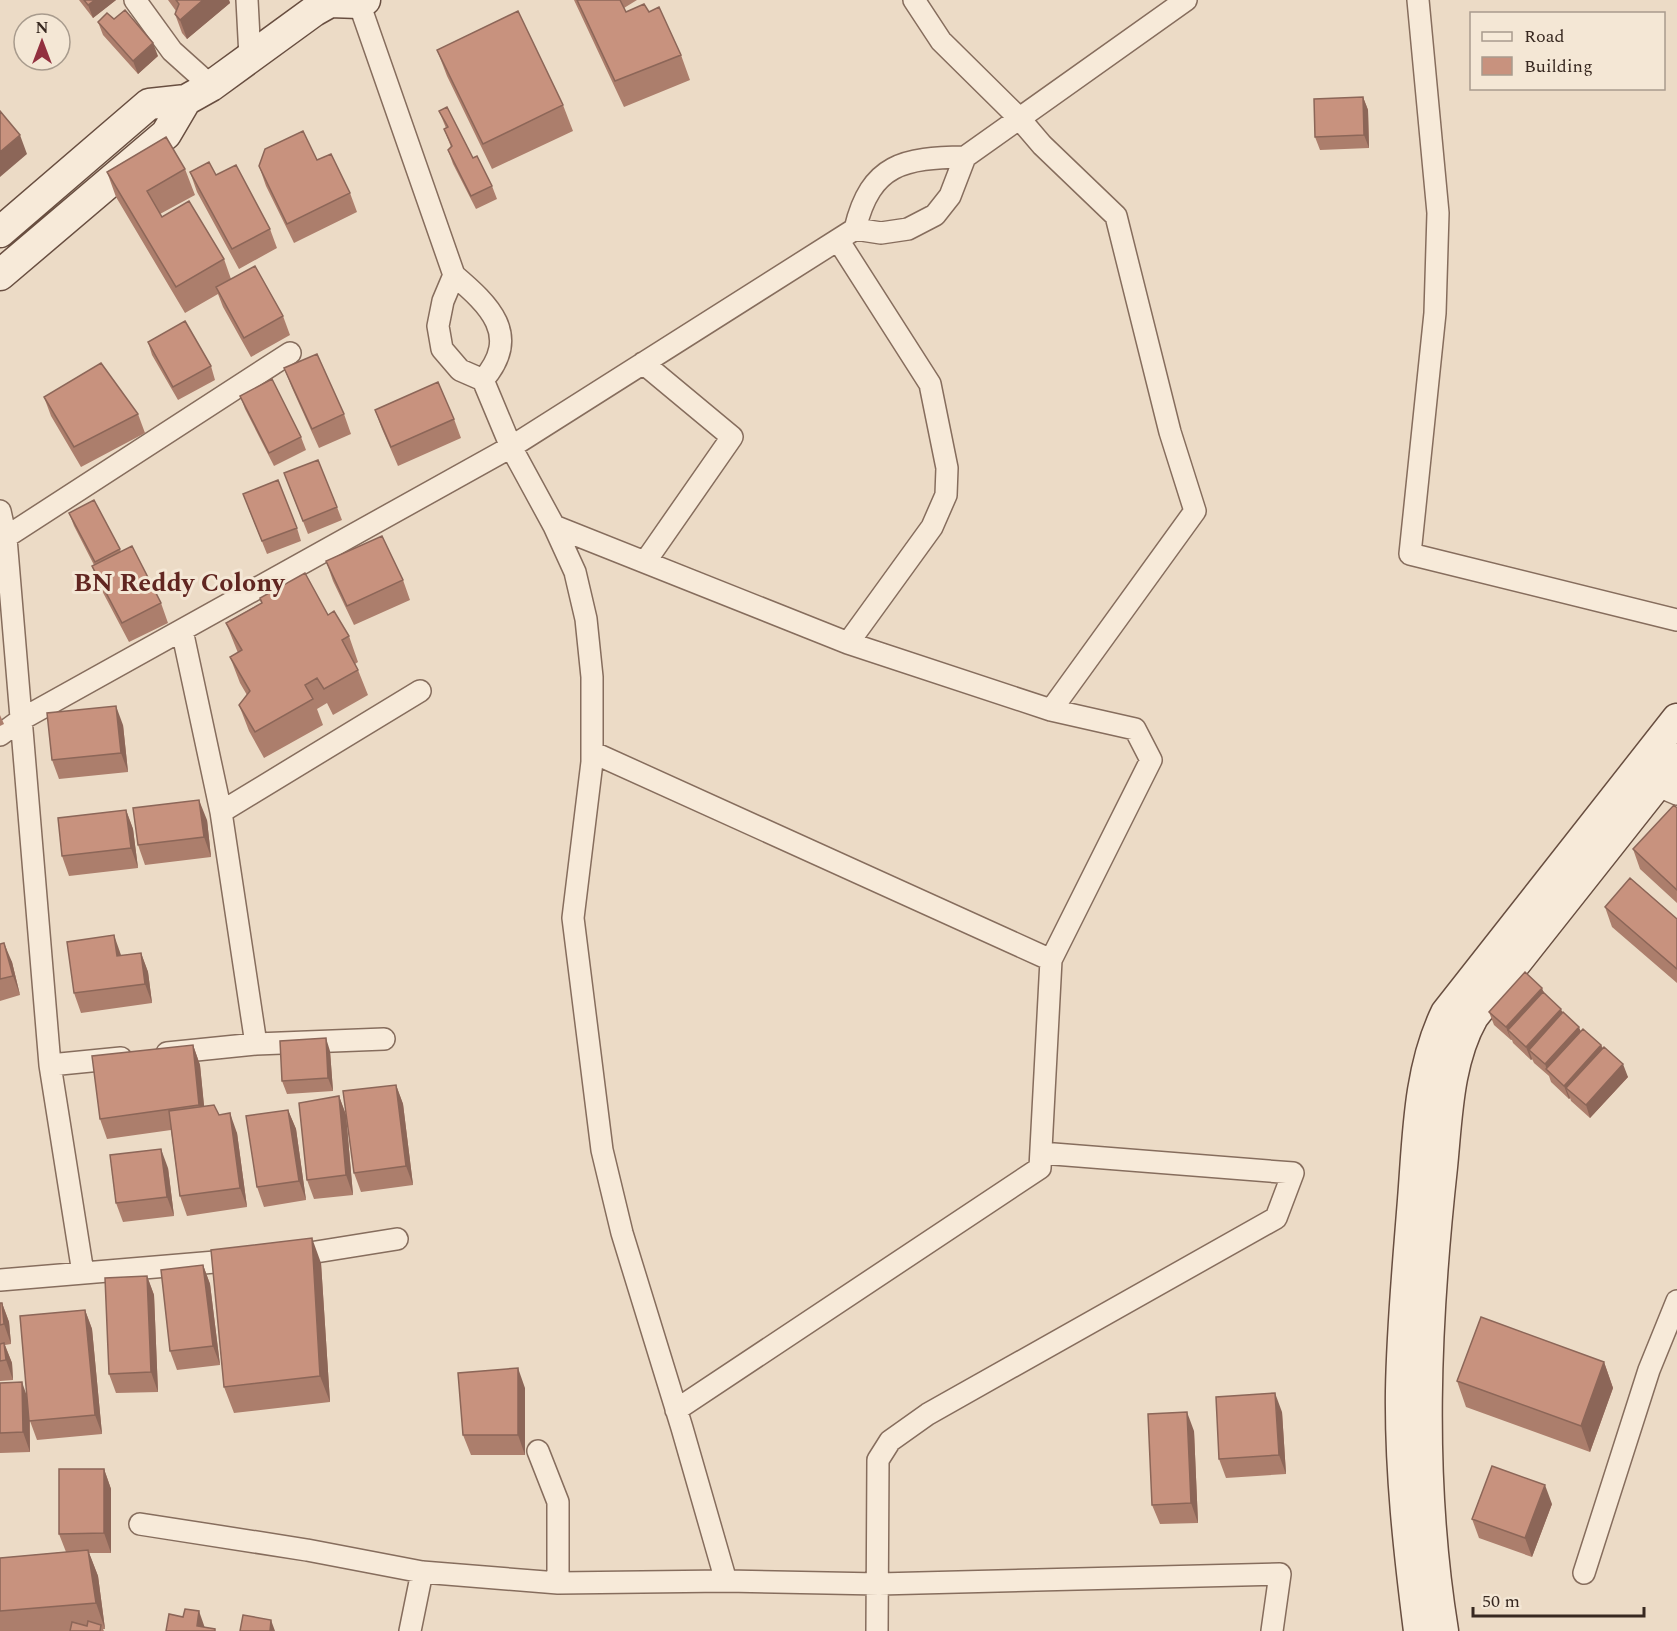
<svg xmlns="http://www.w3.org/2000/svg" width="1677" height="1631" viewBox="0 0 1677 1631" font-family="Spectral,serif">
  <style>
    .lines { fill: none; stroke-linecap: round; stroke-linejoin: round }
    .street-casing { stroke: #866d5d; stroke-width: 24 }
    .secondary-casing { stroke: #684e40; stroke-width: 33 }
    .street { stroke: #f7ead9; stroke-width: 21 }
    .secondary { stroke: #f7ead9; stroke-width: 30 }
    .wall { fill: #ac7e6c }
    .shaded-wall { fill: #8c6658 }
    .building { fill: #c8927e; stroke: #8c6658; stroke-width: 1.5 }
    .labels { text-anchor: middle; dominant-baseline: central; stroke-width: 6; stroke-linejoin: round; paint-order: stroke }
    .neighbourhood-label { font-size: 26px; font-weight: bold; fill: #612621; stroke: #f4e7d5 }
  </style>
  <rect width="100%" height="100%" fill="#ecdbc6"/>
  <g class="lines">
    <g class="street-casing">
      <path id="street" d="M 135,0 L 172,51 L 211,86
        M 247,0 L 250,57
        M 358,0 L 454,275 C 489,305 522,335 483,380
        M 914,0 L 941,41 L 1019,118 L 1042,145 L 1116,216 L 1170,432 L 1195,511 L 1051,710
        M 1418,0 L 1438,213 L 1435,313 L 1410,554 L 1677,620
        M 855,229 C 871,163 904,158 965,157
        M 838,240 L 930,384 L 947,468 L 946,495 L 932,527 L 848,643
        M 454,275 L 443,301 L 438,326 L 442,349 L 460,370 L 483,380 L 511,447 L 554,526 L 575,572 L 586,619 L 592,677 L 592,762 L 573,918 L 602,1150 L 622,1233 L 682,1428 L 726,1581
        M 643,363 L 732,437 L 645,562
        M 0,511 L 6,538 L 50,1065 L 83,1273
        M 554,526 L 848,643 L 1051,710 L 1135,729 L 1151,760 L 1051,960 L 1040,1168 L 676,1410
        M 0,541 L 290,353
        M 182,630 L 221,812 L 256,1044
        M 0,735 L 22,719 L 511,447 L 855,229 L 881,233 L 908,229 L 935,215 L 950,196 L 965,157 L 1186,0
        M 592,752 L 1051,960
        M 1646,781 L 1677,794
        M 221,812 L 420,691
        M 167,1053 L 256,1044 L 384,1039
        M 50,1065 L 121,1058
        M 291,1256 L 397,1239
        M 0,1280 L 239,1260
        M 538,1451 L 558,1502 L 558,1583
        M 140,1524 L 307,1550 L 422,1572 L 558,1583 L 726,1581 L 879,1584 L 1280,1574 L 1272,1631
        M 1584,1573 L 1649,1370 L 1677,1301
        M 410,1631 L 422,1572
        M 877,1631 L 878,1460 L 890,1441 L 928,1414 L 1276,1218 L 1293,1173 L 1041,1153"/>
    </g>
    <g class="secondary-casing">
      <path id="secondary" d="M 0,232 L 149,104 L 186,100 L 211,86 L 314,11 L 330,2 L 359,3 L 365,0
        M 0,275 L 166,134 L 186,100
        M 1419,1631 C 1409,1552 1400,1471 1401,1391 C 1402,1327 1408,1264 1413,1200 C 1418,1138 1418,1071 1446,1013 L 1677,719
        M 1443,1631 C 1418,1477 1425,1322 1442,1167 C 1447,1117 1448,1061 1473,1017 L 1677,759"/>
    </g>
    <use href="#street" class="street"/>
    <use href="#secondary" class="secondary"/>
  </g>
  <path class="wall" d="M 79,0 L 116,0 L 93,18 Z
    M 168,0 L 229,0 L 230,3 L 187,39 L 182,33 L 175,14 L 176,11 Z
    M 574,0 L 637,0 L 624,8 L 626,12 L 649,12 L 681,55 L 690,80 L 624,107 Z
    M 98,22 L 158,56 L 138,74 L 103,35 Z
    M 437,50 L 563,105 L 573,131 L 492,169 L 447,76 Z
    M 1363,97 L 1368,110 L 1369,148 L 1320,150 L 1315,137 Z
    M 439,111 L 473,158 L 492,186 L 497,199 L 476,209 L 453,164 L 448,150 L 451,147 L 444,129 L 446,128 Z
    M 317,160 L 350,193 L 357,212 L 294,243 L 266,186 L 259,166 Z
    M 185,169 L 195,195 L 160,214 L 162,217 L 224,259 L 231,279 L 283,316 L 290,335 L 251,357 L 223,307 L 218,294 L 185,313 L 116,197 L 107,172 Z
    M 190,172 L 216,175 L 270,229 L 277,248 L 239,269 L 197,192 Z
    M 148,342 L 211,366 L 215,380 L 178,400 L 152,355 Z
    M 284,368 L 344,414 L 351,434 L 319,448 L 292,388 Z
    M 240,396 L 301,437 L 306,450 L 274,466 L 245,409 Z
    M 44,397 L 138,414 L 145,433 L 81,467 L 51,416 Z
    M 375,410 L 454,419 L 461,438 L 398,466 L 382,429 Z
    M 289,486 L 337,507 L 342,520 L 308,534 Z
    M 248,507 L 297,528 L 301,541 L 267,554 Z
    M 69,513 L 120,549 L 121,552 L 161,603 L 168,623 L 129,642 L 99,585 L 92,566 L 94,565 L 74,526 Z
    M 326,561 L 403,580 L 410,600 L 354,625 L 333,581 Z
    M 260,598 L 328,615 L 349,636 L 358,662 L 355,664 L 358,670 L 368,695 L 333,715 L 327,703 L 317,709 L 323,725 L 264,758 L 249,731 L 239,705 L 247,695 L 240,683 L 230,657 L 238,653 L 226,623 L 261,603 Z
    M 0,715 L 4,724 L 0,726 Z
    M 123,725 L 128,772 L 59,779 L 52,760 Z
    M 1677,808 L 1677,903 L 1640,869 L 1633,849 Z
    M 126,810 L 133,829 L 138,868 L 69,876 L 62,856 Z
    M 207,820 L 211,857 L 145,865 L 138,845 Z
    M 1605,907 L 1677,919 L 1677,983 L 1612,927 Z
    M 0,944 L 12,962 L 20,995 L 0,1001 Z
    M 141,953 L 148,972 L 152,1003 L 81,1013 L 74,993 Z
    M 1544,993 L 1581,1031 L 1601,1045 L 1603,1048 L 1628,1077 L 1590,1118 L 1571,1101 L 1570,1098 L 1569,1099 L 1551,1082 L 1549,1076 L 1534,1063 L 1532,1059 L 1531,1060 L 1513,1043 L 1512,1040 L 1511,1040 L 1494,1025 L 1489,1012 Z
    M 193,1045 L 200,1065 L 204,1107 L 219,1115 L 237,1133 L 247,1207 L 187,1216 L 180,1196 L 171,1130 L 107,1139 L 100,1119 Z
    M 330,1051 L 333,1091 L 287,1094 L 282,1081 Z
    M 396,1085 L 403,1104 L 413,1185 L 361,1192 L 354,1173 Z
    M 339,1096 L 346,1115 L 353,1195 L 314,1199 L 307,1180 Z
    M 288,1110 L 296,1129 L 306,1200 L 264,1207 L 257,1187 Z
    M 168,1168 L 174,1216 L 123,1222 L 116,1203 Z
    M 321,1263 L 330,1402 L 234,1413 L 224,1387 Z
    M 203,1265 L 210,1284 L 220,1365 L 177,1370 L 170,1351 Z
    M 147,1276 L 154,1295 L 158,1392 L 116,1393 L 109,1374 Z
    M 0,1303 L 2,1303 L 9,1322 L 11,1344 L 5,1345 L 12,1363 L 13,1380 L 0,1381 Z
    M 85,1310 L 92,1329 L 102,1434 L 37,1440 L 30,1421 L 30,1452 L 0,1453 L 0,1383 L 27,1397 Z
    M 1604,1362 L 1613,1388 L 1590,1452 L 1466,1407 L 1457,1381 Z
    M 525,1388 L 525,1455 L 471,1455 L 463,1435 Z
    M 1282,1412 L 1286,1474 L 1226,1478 L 1219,1459 Z
    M 1194,1431 L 1198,1523 L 1160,1524 L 1152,1505 Z
    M 104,1469 L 111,1489 L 111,1553 L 89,1553 L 98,1576 L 105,1629 L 103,1629 L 104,1631 L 0,1631 L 0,1558 L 66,1552 L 59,1534 Z
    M 1552,1504 L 1532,1557 L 1479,1538 L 1472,1519 Z"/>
  <path class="shaded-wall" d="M 95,0 L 116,0 L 93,18 L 88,5 Z
    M 203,0 L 229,0 L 230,3 L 187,39 L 180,20 Z
    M 153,43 L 158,56 L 138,74 L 133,61 Z
    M 1363,97 L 1368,110 L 1369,148 L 1364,135 Z
    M 20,135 L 27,154 L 0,177 L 0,152 Z
    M 116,706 L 123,725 L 128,772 L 121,753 Z
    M 199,800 L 207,820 L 211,857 L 204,837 Z
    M 126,810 L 133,829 L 138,868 L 131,848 Z
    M 114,935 L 121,955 L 124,975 L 117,956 Z
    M 4,943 L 12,962 L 20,995 L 13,976 Z
    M 141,953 L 148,972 L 152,1003 L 145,984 Z
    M 1542,988 L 1547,1001 L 1508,1030 L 1511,1040 L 1506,1027 Z
    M 1561,1009 L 1566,1022 L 1529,1050 L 1532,1059 L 1531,1060 L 1526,1047 Z
    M 1579,1027 L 1584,1040 L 1547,1070 L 1545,1064 Z
    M 326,1038 L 330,1051 L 333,1091 L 328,1078 Z
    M 193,1045 L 200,1065 L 206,1125 L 199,1105 Z
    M 1601,1045 L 1606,1058 L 1566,1088 L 1570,1098 L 1569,1099 L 1564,1086 Z
    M 1623,1064 L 1628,1077 L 1590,1118 L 1586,1105 Z
    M 396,1085 L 403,1104 L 413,1185 L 406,1166 Z
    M 339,1096 L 346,1115 L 353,1195 L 346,1175 Z
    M 288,1110 L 296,1129 L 306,1200 L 299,1181 Z
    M 230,1113 L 237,1133 L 247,1207 L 240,1188 Z
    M 161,1149 L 168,1168 L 174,1216 L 167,1197 Z
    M 312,1238 L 321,1263 L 330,1402 L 320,1376 Z
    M 203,1265 L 210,1284 L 220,1365 L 213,1346 Z
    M 147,1276 L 154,1295 L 158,1392 L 151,1372 Z
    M 2,1303 L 9,1322 L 11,1344 L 4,1324 Z
    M 85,1310 L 92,1329 L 102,1434 L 95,1415 Z
    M 4,1343 L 12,1363 L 13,1380 L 6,1360 Z
    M 1604,1362 L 1613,1388 L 1590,1452 L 1581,1426 Z
    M 518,1368 L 525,1388 L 525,1455 L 518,1435 Z
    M 22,1382 L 29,1402 L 30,1452 L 23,1432 Z
    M 1275,1393 L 1282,1412 L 1286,1474 L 1279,1455 Z
    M 1187,1412 L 1194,1431 L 1198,1523 L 1191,1503 Z
    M 104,1469 L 111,1489 L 111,1553 L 104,1533 Z
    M 1545,1485 L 1552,1504 L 1532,1557 L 1525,1538 Z
    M 88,1550 L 98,1576 L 105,1629 L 96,1603 Z
    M 199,1611 L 206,1631 L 197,1626 Z
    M 271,1620 L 275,1631 L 270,1631 Z"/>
  <path class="building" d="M 84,0 L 95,0 L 88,5 Z
    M 176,0 L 203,0 L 180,20 L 175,14 L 179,4 Z
    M 577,0 L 620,0 L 626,12 L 644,4 L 649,12 L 659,7 L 681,55 L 615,81 Z
    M 125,10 L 153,43 L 133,61 L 98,22 L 107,13 L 114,19 Z
    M 518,11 L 563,105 L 483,144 L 437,50 Z
    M 1363,97 L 1364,135 L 1315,137 L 1314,99 Z
    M 447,107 L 473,158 L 477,156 L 492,186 L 471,196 L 448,150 L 452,146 L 444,129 L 448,127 L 439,111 Z
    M 0,111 L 20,135 L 0,152 Z
    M 303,131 L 317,160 L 331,154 L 350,193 L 287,224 L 259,166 L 265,149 Z
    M 166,137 L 185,169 L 147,191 L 162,217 L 189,201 L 224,259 L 176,287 L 107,172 Z
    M 209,162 L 216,175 L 236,165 L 270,229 L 232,249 L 190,172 Z
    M 255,266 L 283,316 L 244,338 L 216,287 Z
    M 185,321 L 211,366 L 173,387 L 148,342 Z
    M 317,354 L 344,414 L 312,429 L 284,368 Z
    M 101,363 L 138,414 L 74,447 L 44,397 Z
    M 272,379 L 301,437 L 269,453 L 240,396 Z
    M 438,382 L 454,419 L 391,447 L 375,410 Z
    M 318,460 L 337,507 L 303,521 L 284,473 Z
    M 278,480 L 297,528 L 262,541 L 243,494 Z
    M 94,500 L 120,549 L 95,562 L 69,513 Z
    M 382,536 L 403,580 L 347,606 L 326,561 Z
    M 132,546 L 161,603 L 122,623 L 92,566 Z
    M 305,573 L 328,615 L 334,611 L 349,636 L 342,640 L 358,670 L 324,689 L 317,678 L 305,685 L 313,699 L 255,732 L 239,705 L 250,691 L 230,657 L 242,650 L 226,623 L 262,603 L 260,598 Z
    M 116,706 L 121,753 L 52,760 L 47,713 Z
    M 199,800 L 204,837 L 138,845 L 133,808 Z
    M 1674,805 L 1677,808 L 1677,890 L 1633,849 Z
    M 126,810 L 131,848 L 62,856 L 58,818 Z
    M 1630,878 L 1677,919 L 1677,969 L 1605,907 Z
    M 114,935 L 117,956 L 141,953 L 145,984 L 74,993 L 67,942 Z
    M 4,943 L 13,976 L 0,979 L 0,944 Z
    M 1525,972 L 1542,988 L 1506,1027 L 1489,1012 Z
    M 1543,992 L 1561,1009 L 1526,1047 L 1508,1030 Z
    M 1563,1012 L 1579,1027 L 1545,1064 L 1529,1050 Z
    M 1583,1029 L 1601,1045 L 1564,1086 L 1546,1069 Z
    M 326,1038 L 328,1078 L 282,1081 L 280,1041 Z
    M 193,1045 L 199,1105 L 100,1119 L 92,1056 Z
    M 1604,1047 L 1623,1064 L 1586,1105 L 1566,1088 Z
    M 396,1085 L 406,1166 L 354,1173 L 343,1091 Z
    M 339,1096 L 346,1175 L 307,1180 L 299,1103 Z
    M 214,1105 L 219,1115 L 230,1113 L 240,1188 L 180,1196 L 169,1111 Z
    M 288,1110 L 299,1181 L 257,1187 L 246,1116 Z
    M 161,1149 L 167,1197 L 116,1203 L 110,1155 Z
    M 312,1238 L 320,1376 L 224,1387 L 211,1250 Z
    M 203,1265 L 213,1346 L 170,1351 L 161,1270 Z
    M 147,1276 L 151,1372 L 109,1374 L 105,1278 Z
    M 0,1303 L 2,1303 L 4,1324 L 0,1325 Z
    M 85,1310 L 95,1415 L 29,1421 L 20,1316 Z
    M 1481,1317 L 1604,1362 L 1581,1426 L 1457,1381 Z
    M 4,1343 L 6,1360 L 0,1361 L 0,1344 Z
    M 518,1368 L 518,1435 L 463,1435 L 458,1373 Z
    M 22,1382 L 23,1432 L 0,1433 L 0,1383 Z
    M 1275,1393 L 1279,1455 L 1219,1459 L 1216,1397 Z
    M 1187,1412 L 1191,1503 L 1152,1505 L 1148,1414 Z
    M 1492,1466 L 1545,1485 L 1525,1538 L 1472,1519 Z
    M 59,1469 L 104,1469 L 104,1533 L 59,1534 Z
    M 88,1550 L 96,1603 L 0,1611 L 0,1558 Z
    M 185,1609 L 199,1611 L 197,1626 L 215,1629 L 215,1631 L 166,1631 L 169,1614 L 183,1617 Z
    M 243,1615 L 271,1620 L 270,1631 L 240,1631 Z
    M 88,1621 L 101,1625 L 100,1631 L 70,1631 L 72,1622 L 87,1626 Z"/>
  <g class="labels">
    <g class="neighbourhood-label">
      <text x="179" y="583">BN Reddy Colony</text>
    </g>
  </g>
  <rect x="1470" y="12" width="195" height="78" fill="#f4e7d5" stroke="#a89b8d" stroke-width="1.5"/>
  <rect x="1482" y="32" width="30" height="9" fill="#f7ead9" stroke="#a89b8d" stroke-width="1.5"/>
  <text x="1524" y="42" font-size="18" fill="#372820">Road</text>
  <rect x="1482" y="57" width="30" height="18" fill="#c8927e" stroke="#a89b8d" stroke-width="1.5"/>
  <text x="1524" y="72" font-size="18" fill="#372820">Building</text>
  <g transform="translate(42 42)"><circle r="28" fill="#f4e7d5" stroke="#a89b8d" stroke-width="1.5"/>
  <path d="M0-4.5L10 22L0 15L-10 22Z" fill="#92303f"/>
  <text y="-9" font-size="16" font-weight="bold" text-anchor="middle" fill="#372820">N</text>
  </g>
  <path d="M1473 1607v9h171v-9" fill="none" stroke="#372820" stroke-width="3"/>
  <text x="1482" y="1607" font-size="18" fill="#372820" stroke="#f4e7d5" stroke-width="4.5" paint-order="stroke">50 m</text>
</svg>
